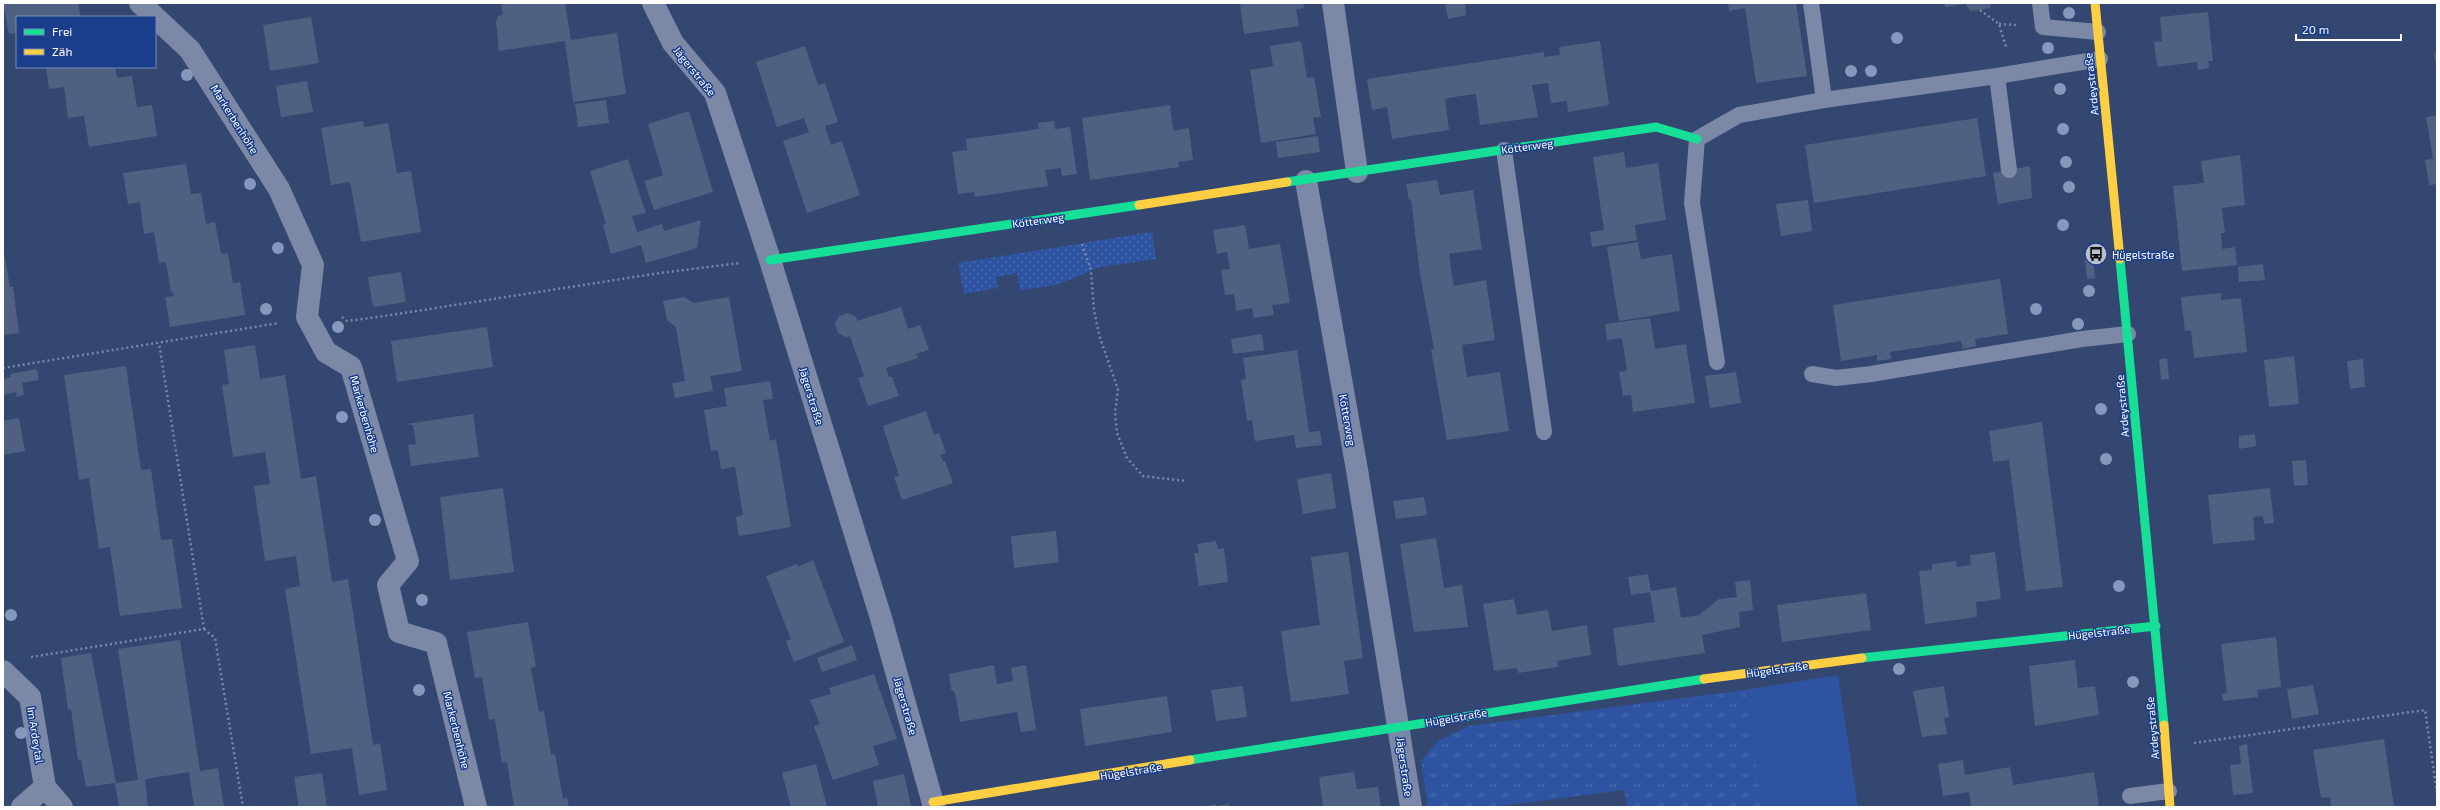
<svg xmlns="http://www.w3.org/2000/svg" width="2440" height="810" viewBox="0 0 2440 810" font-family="'Exo 2',sans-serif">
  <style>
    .grass { fill: url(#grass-tufts) }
    .park { fill: url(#park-dots) }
    .pitch { fill: #2e54a1 }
    .building { fill: #506082 }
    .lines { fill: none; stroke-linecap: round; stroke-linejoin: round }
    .path { stroke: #7b88a6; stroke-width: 2.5; stroke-dasharray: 2 3; stroke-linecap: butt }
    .lane { stroke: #7b88a6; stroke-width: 16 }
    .street { stroke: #7b88a6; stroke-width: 22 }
    .fast { stroke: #16e098; stroke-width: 9 }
    .slow { stroke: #ffcf43; stroke-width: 9 }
    .tree { fill: #8798bc }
    .labels { text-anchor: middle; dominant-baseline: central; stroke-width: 3; stroke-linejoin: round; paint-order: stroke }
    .street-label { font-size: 11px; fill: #fff; stroke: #1a3e8b }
    .poi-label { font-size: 11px; fill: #fff; stroke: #1a3e8b; text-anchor: start }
  </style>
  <defs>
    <pattern id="grass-tufts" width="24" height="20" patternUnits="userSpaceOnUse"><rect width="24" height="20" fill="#2e54a1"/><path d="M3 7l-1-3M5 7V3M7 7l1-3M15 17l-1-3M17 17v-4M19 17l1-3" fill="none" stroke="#4d6eaf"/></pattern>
    <pattern id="park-dots" width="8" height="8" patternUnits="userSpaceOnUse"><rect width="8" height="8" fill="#2e54a1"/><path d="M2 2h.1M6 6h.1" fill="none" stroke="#4d6eaf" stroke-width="1.8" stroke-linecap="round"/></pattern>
  </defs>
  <rect width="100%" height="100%" fill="#344771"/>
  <path class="grass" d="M 1745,690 L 1763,807 L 1627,807 L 1624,790 L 1494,807 L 1428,807 L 1421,761 L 1438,741 L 1469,726 Z"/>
  <path class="park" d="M 1152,232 L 1156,259 L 1100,267 L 1056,285 L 1020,290 L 1017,273 L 996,277 L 998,288 L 964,294 L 958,263 Z"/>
  <path class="pitch" d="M 1838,675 L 1858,807 L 1763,807 L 1745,690 Z"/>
  <path class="building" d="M 3,3 L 78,3 L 81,17 L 17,17 L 17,33 L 9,34 Z
    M 501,3 L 565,3 L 571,40 L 617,33 L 626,94 L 573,102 L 565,41 L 499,51 L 496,22 L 498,16 L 503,15 Z
    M 1240,3 L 1303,3 L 1304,8 L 1296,9 L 1299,26 L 1244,34 Z
    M 1445,3 L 1465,3 L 1466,15 L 1448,19 Z
    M 1728,3 L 1796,3 L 1807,76 L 1756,83 L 1745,8 L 1729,11 Z
    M 1945,3 L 1964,3 L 1965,4 L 1945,7 Z
    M 1965,3 L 1991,3 L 1990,8 L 1970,11 Z
    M 2208,12 L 2213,61 L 2208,61 L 2209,68 L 2198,70 L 2197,62 L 2157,67 L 2154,42 L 2162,41 L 2160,17 Z
    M 311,17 L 319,63 L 270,71 L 263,25 Z
    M 1301,41 L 1307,78 L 1314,77 L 1321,117 L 1313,118 L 1316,134 L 1261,143 L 1250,70 L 1273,66 L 1270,46 Z
    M 1600,41 L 1609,105 L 1568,112 L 1567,101 L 1551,103 L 1548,83 L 1532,85 L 1538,117 L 1480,125 L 1476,94 L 1460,96 L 1445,99 L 1449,130 L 1392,139 L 1387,107 L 1372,110 L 1367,79 L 1544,52 L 1544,57 L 1560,55 L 1559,47 Z
    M 805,46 L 818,85 L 825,83 L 838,122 L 825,126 L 831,145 L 842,141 L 860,195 L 807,213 L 783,141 L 809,132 L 804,118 L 777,127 L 756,62 Z
    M 2437,53 L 2437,67 L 2436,67 L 2434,54 Z
    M 46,67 L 115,67 L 117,78 L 132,76 L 137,107 L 152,105 L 157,136 L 89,147 L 84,116 L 68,118 L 64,87 L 49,89 Z
    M 307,81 L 313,112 L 281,117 L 276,86 Z
    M 606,100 L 609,123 L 578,127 L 575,104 Z
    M 1170,105 L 1173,131 L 1189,128 L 1193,160 L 1178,162 L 1179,167 L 1090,180 L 1082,118 Z
    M 689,111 L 713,192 L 654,210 L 644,181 L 663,175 L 648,124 Z
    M 2437,115 L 2437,184 L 2429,185 L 2425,160 L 2433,159 L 2426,117 Z
    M 1977,118 L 1986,176 L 1814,203 L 1805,145 Z
    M 363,121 L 364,127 L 388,123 L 397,173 L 411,171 L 421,232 L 361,242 L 350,182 L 331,185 L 321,128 Z
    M 1054,121 L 1055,129 L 1070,127 L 1077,174 L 1062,176 L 1061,168 L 1045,170 L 1048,186 L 975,197 L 974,192 L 958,194 L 952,152 L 967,150 L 966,139 L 1039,129 L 1038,123 Z
    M 1318,136 L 1320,152 L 1278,158 L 1276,142 Z
    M 1624,152 L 1626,168 L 1658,163 L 1666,220 L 1635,225 L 1637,240 L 1592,247 L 1590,232 L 1604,230 L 1593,157 Z
    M 2240,155 L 2245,205 L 2222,208 L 2225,233 L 2221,233 L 2222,249 L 2235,247 L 2237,265 L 2182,271 L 2173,186 L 2204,183 L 2201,161 Z
    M 628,159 L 646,213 L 632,216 L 637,232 L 662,224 L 664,231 L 701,220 L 697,248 L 646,263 L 641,245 L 611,254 L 603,225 L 606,224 L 590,171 Z
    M 186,164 L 191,194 L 201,193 L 206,224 L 215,222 L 221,254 L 228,253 L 233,283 L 240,282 L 245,315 L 170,327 L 165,297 L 174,296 L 173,292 L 171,293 L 166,262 L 159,263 L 154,232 L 144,234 L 140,202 L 128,204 L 123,173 Z
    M 2030,166 L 2032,198 L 1998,204 L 1993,173 Z
    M 1437,180 L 1440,195 L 1473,190 L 1482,249 L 1449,254 L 1451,270 L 1454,286 L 1486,280 L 1495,340 L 1462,345 L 1467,377 L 1500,372 L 1509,431 L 1447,440 L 1431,350 L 1434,349 L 1420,274 L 1411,199 L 1409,200 L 1406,184 Z
    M 1808,200 L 1812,231 L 1781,236 L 1776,204 Z
    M 1245,225 L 1249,249 L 1280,244 L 1290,303 L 1272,305 L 1274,315 L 1254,318 L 1252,308 L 1236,311 L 1234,294 L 1225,295 L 1221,270 L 1230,269 L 1227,252 L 1217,254 L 1213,230 Z
    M 1638,242 L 1641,259 L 1672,254 L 1680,311 L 1619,321 L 1607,247 Z
    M 3,247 L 10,287 L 13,287 L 19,333 L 3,335 Z
    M 2093,259 L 2095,278 L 2087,279 L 2085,260 Z
    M 2263,264 L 2265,280 L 2239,282 L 2238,267 Z
    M 401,272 L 406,302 L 373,307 L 368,277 Z
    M 2000,279 L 2008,334 L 1975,339 L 1976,346 L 1963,349 L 1961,341 L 1890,352 L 1891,359 L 1877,361 L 1877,355 L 1841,361 L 1833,305 Z
    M 2221,293 L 2221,300 L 2241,298 L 2247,352 L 2194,358 L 2191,330 L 2185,331 L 2181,297 Z
    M 684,297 L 694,303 L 729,297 L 742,371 L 710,376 L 713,391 L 675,398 L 672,383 L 685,381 L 676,327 L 667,320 L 663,301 Z
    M 901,307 L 908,329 L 920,325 L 929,350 L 916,354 L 918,358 L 886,368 L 889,377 L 892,377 L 899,396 L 868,406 L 858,378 L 864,376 L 850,336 L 846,337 L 838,333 L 835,324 L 839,316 L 848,313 L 856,317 L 857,321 Z
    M 1650,318 L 1655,349 L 1686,344 L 1695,403 L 1633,412 L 1631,395 L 1623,396 L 1619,372 L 1627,371 L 1622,338 L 1607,340 L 1605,324 Z
    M 487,327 L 493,367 L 397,382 L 391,341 Z
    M 1262,334 L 1264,350 L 1233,354 L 1231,339 Z
    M 255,345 L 260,379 L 285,375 L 301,479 L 316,476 L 332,582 L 348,579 L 373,745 L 380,743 L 387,790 L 359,795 L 352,748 L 311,754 L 285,589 L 300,586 L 296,556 L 265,561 L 254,486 L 270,484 L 265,452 L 233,457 L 222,385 L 229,384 L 224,350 Z
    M 1297,350 L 1309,432 L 1320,431 L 1322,445 L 1296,448 L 1294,435 L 1255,441 L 1252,420 L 1247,421 L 1241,380 L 1246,379 L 1243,358 Z
    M 2294,356 L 2299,404 L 2269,407 L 2264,360 Z
    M 2167,358 L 2169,379 L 2161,380 L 2159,359 Z
    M 2363,359 L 2365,387 L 2350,389 L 2347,361 Z
    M 126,366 L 141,470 L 151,469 L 161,540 L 172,539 L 182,608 L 120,616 L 110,547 L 99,549 L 89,478 L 79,480 L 64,375 Z
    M 37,369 L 39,380 L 22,383 L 24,395 L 17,397 L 16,392 L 3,395 L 3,379 L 11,377 L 10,374 Z
    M 1736,372 L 1741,403 L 1710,408 L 1705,376 Z
    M 770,381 L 773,399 L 763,400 L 770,441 L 776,439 L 791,527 L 739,536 L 736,517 L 743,515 L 735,467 L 721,469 L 718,450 L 711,451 L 704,410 L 727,406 L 724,388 Z
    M 926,411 L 934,435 L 939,433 L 946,453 L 940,455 L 943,461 L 945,461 L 953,483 L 902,500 L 894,477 L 899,476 L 883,426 Z
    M 473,414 L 479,457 L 411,466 L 408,445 L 416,444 L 413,425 L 406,424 Z
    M 19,418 L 25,451 L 3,455 L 3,421 Z
    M 2042,422 L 2063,587 L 2026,591 L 2009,460 L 1993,462 L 1989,431 Z
    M 2255,434 L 2256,446 L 2239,449 L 2239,436 Z
    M 2306,460 L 2308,485 L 2294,486 L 2292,461 Z
    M 1331,473 L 1336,508 L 1303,514 L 1297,479 Z
    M 503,488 L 514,572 L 450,580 L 440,497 Z
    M 2270,488 L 2274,523 L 2264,524 L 2263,516 L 2253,517 L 2255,540 L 2213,544 L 2208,495 Z
    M 1424,497 L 1427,515 L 1396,519 L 1393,501 Z
    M 1056,531 L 1059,562 L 1014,568 L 1011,536 Z
    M 1436,538 L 1444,588 L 1462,585 L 1468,627 L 1414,632 L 1400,544 Z
    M 1216,541 L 1218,549 L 1224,548 L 1228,582 L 1199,586 L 1194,553 L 1199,553 L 1197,544 Z
    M 1348,552 L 1363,658 L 1344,661 L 1349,694 L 1291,702 L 1281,631 L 1320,625 L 1311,557 Z
    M 1995,552 L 2001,599 L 1976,602 L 1977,617 L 1925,624 L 1919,571 L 1932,570 L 1932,564 L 1956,561 L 1957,567 L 1971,565 L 1970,555 Z
    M 813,560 L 844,642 L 794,662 L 786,641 L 791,639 L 766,576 L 797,564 L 798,567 Z
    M 1648,574 L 1651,591 L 1676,587 L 1681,618 L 1699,615 L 1719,599 L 1737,597 L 1735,582 L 1750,580 L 1753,610 L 1739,612 L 1740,627 L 1702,635 L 1705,653 L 1618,666 L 1613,628 L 1655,622 L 1650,592 L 1631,595 L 1628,577 Z
    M 1866,593 L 1871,630 L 1782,642 L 1777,605 Z
    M 1514,599 L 1517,615 L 1548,610 L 1552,631 L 1587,625 L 1591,655 L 1557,661 L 1558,667 L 1518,673 L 1517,668 L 1494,671 L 1483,604 Z
    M 528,622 L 536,667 L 531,668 L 539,712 L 544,711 L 551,755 L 555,754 L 563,799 L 567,798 L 569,807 L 514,807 L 507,762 L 502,763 L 495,719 L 489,720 L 482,677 L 475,678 L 467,632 Z
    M 2276,637 L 2281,687 L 2257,690 L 2258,697 L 2223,701 L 2222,694 L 2227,693 L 2221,644 Z
    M 180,640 L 200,771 L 218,768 L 224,807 L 194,807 L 189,772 L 145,779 L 148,807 L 119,807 L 115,783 L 86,787 L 81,760 L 78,760 L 71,709 L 68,710 L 61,658 L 91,653 L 116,783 L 138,780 L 118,649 Z
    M 852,645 L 857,660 L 822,672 L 817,658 Z
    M 2075,660 L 2078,688 L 2095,686 L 2099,715 L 2035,726 L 2029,666 Z
    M 994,665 L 997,684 L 1013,681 L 1011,668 L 1026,665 L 1036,730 L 1021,732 L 1017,712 L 960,722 L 955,693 L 951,689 L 949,674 Z
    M 874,674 L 897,739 L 873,746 L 879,765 L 833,780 L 814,726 L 820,724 L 810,700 L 831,694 L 829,688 Z
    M 2313,685 L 2319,714 L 2292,719 L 2287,689 Z
    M 1243,686 L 1247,717 L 1216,721 L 1211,690 Z
    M 1944,686 L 1949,717 L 1944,718 L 1947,734 L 1922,737 L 1913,691 Z
    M 1167,696 L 1172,732 L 1085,746 L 1080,709 Z
    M 2384,739 L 2394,807 L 2331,807 L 2330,797 L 2321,798 L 2313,750 Z
    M 2247,744 L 2253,793 L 2233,795 L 2230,765 L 2241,764 L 2239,746 Z
    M 1963,760 L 1965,775 L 2010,767 L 2013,785 L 2094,772 L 2099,807 L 1971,807 L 1969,792 L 1943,796 L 1938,764 Z
    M 816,764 L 827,807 L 791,807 L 782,773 Z
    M 1354,772 L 1357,789 L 1378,787 L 1381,807 L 1323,807 L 1319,777 Z
    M 322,773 L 327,807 L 299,807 L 294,777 Z
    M 904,774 L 911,806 L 878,807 L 873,781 Z
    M 1216,804 L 1216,806 L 1229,804 L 1229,807 L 1203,807 Z"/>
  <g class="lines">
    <path class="path" d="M 1980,10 L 1999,24 L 2006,47
      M 1999,24 L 2016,25
      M 1082,244 L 1091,270 L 1094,311 L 1100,338 L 1118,389 L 1115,413 L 1117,433 L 1127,458 L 1143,476 L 1186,481
      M 342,317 L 347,321 L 378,317 L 660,273 L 740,263
      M 3,368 L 279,323
      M 204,629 L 215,638 L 243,807
      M 31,657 L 204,629 L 159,343
      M 2194,743 L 2425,710 L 2437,793"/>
    <path class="lane" d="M 1811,3 L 1824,100
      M 2040,3 L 2043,27 L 2098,32
      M 1997,76 L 2100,59
      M 1504,150 L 1544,432
      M 1717,362 L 1692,203 L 1697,139 L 1739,115 L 1824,100 L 1997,76 L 2009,170
      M 1812,374 L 1836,378 L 1871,374 L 2082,339 L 2128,334
      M 2130,796 L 2169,791"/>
    <path class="street" d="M 140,3 L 190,50 L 279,189 L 313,265 L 307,317 L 326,352 L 351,367 L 408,561 L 388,585 L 399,632 L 436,643 L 476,807
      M 653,3 L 673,43 L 715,93 L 770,260 L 881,618 L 934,807
      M 1333,3 L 1357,172
      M 1306,181 L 1357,470 L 1411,807
      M 3,671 L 30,697 L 45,787 L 62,807
      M 22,807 L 45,787"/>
    <path class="fast" d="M 1287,182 L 1656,127 L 1697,139
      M 2120,259 L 2164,725
      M 770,260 L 1139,205
      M 1862,658 L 2156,626
      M 1190,760 L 1704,679"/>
    <path class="slow" d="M 2095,3 L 2120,259
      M 1139,205 L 1287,182
      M 1704,679 L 1862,658
      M 2164,725 L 2170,807
      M 933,802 L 1190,760"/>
  </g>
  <g class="tree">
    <circle cx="2069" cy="13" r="6"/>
    <circle cx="1897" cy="38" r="6"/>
    <circle cx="2048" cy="48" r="6"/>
    <circle cx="1851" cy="71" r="6"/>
    <circle cx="1871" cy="71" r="6"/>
    <circle cx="187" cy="75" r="6"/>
    <circle cx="2060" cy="89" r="6"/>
    <circle cx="2063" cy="129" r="6"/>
    <circle cx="2066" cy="162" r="6"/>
    <circle cx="250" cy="184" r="6"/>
    <circle cx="2069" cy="187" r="6"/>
    <circle cx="2063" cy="225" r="6"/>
    <circle cx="278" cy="248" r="6"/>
    <circle cx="2089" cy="291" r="6"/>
    <circle cx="266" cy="309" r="6"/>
    <circle cx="2036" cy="309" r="6"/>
    <circle cx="2078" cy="324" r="6"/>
    <circle cx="338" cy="327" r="6"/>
    <circle cx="2101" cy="409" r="6"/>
    <circle cx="342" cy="417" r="6"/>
    <circle cx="2106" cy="459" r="6"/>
    <circle cx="375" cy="520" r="6"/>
    <circle cx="2119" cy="586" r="6"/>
    <circle cx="422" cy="600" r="6"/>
    <circle cx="11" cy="615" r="6"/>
    <circle cx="1899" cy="669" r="6"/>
    <circle cx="2133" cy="682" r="6"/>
    <circle cx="419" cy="690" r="6"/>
    <circle cx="21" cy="733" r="6"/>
  </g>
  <defs>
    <g id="bus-disc" transform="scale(1.15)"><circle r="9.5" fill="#b8bfcd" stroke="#1a3e8b"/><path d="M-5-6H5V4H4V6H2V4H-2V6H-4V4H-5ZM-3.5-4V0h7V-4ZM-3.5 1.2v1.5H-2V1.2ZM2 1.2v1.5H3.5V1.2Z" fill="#111"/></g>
  </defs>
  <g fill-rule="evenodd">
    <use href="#bus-disc" x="2096" y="254"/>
  </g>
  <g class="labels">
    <g class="street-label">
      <text transform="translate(695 71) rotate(51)">Jägerstraße</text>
      <text transform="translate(2091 84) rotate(-96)">Ardeystraße</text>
      <text transform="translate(235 119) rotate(58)">Markerbenhöhe</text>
      <text transform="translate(1527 146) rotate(-8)">Kötterweg</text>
      <text transform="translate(1038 220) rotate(-8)">Kötterweg</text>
      <text transform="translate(812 396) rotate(73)">Jägerstraße</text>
      <text transform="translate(2122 406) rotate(-95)">Ardeystraße</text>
      <text transform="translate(365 414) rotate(74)">Markerbenhöhe</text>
      <text transform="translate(1348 420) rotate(80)">Kötterweg</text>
      <text transform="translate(2099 632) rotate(-6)">Hügelstraße</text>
      <text transform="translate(1777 669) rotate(-8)">Hügelstraße</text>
      <text transform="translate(906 706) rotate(74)">Jägerstraße</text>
      <text transform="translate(1456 717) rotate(-10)">Hügelstraße</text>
      <text transform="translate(2152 728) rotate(-95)">Ardeystraße</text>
      <text transform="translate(457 730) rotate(76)">Markerbenhöhe</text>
      <text transform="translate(36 735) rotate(81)">Im Ardeytal</text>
      <text transform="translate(1405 767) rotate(82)">Jägerstraße</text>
      <text transform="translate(1131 771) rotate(-9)">Hügelstraße</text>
    </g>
    <g class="poi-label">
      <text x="2112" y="254">Hügelstraße</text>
    </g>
  </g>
  <rect width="2440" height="810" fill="none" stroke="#ffffff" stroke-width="8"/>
  <rect x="16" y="16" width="140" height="52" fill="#1a3e8b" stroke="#768bb9"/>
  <rect x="24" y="29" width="20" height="6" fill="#16e098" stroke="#768bb9"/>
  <text x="52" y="36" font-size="12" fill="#ffffff">Frei</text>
  <rect x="24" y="49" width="20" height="6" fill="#ffcf43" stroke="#768bb9"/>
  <text x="52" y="56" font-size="12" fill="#ffffff">Zäh</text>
  <path d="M2296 34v6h105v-6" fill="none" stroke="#ffffff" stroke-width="2"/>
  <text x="2302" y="34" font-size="12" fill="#ffffff" stroke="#1a3e8b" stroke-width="3" paint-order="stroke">20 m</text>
</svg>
